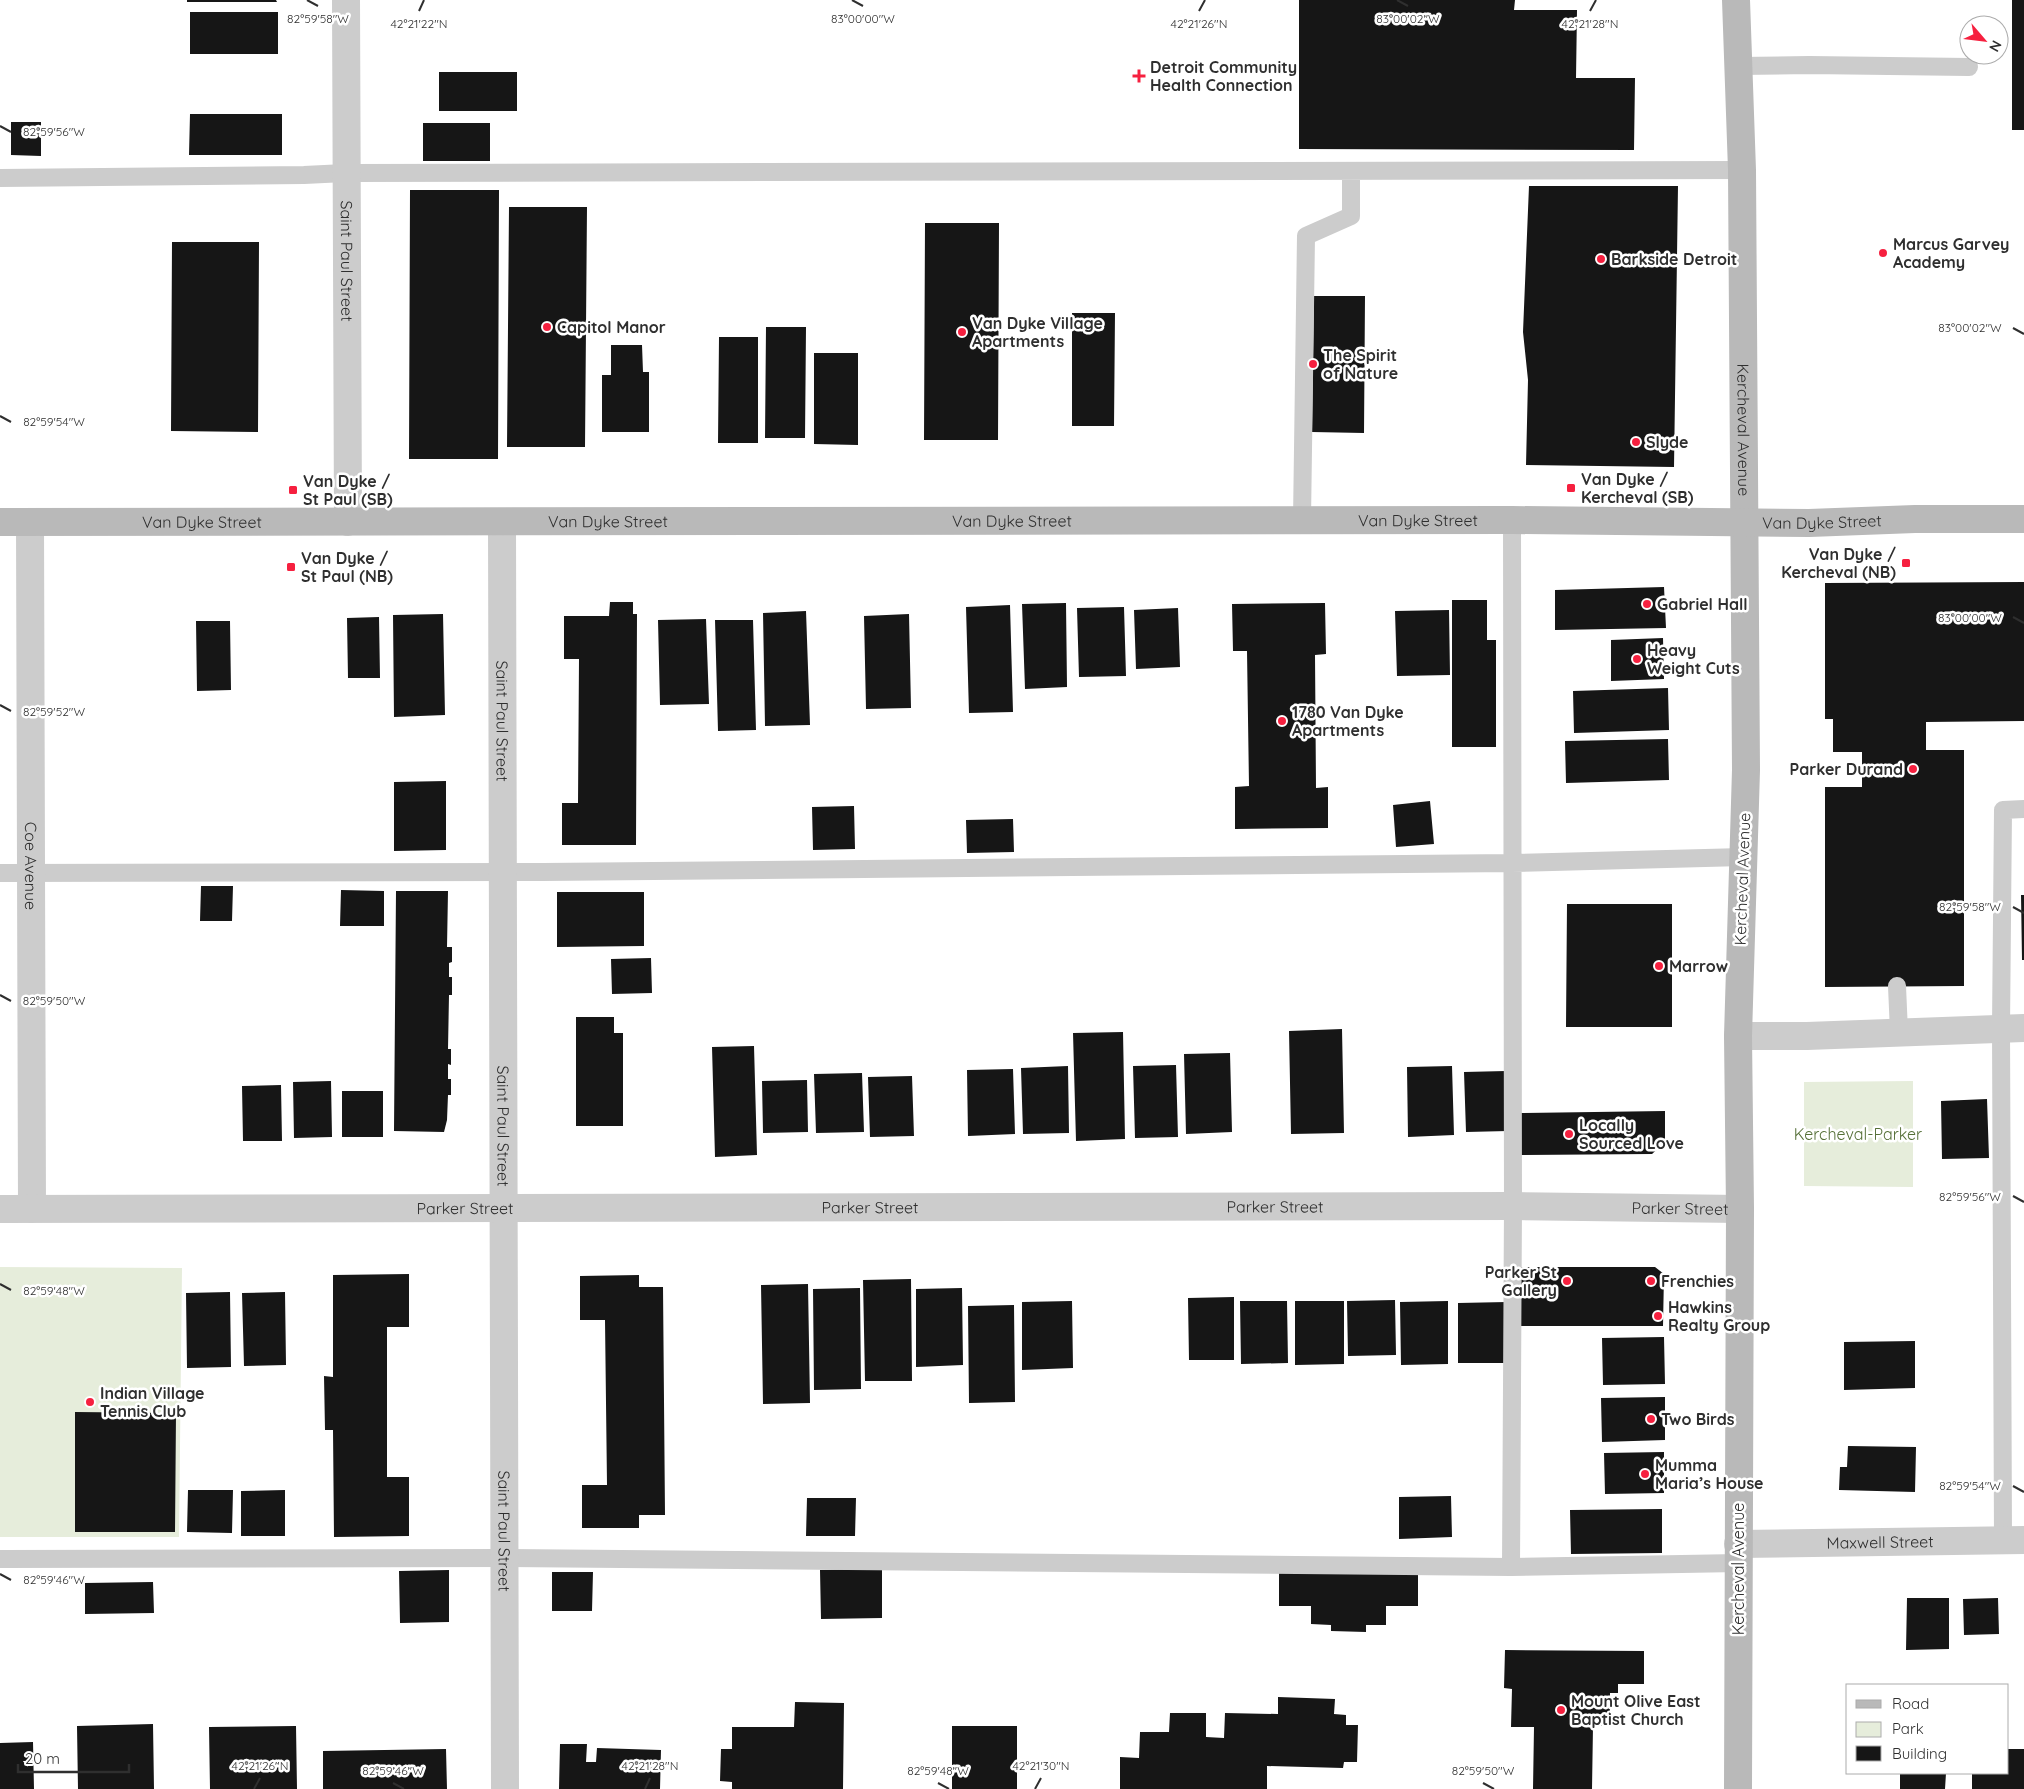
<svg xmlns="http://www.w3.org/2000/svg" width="2024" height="1789" viewBox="0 0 2024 1789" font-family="Quicksand,sans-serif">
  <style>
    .green { fill: #e6eddb }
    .building { fill: #161616 }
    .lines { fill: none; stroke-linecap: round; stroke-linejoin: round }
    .lane { stroke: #ccc; stroke-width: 18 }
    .street { stroke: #ccc; stroke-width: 28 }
    .secondary { stroke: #b9b9b9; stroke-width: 28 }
    .ticks { fill: none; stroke: #2f2f2f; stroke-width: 2 }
    .poi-dot { fill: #f6203f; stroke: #fff; stroke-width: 2 }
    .labels { text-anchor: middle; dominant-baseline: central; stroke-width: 5; stroke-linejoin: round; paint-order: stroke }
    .poi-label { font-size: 16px; font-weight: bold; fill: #2f2f2f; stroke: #fff; text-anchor: start }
    .street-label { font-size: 16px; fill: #2f2f2f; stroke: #fff }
    .park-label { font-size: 16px; fill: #556f37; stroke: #fff }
    .ticks-label { font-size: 12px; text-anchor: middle; fill: #2f2f2f; stroke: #fff; stroke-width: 5; stroke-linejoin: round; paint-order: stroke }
  </style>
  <rect width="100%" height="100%" fill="#fff"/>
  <path class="green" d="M 1913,1081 L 1913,1187 L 1804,1186 L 1804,1082 Z
    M 0,1267 L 182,1268 L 179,1537 L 0,1537 Z"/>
  <path class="building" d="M 187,0 L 276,0 L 277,2 L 187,2 Z
    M 1299,0 L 1515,0 L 1514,10 L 1577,10 L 1576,78 L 1635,78 L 1634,150 L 1299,149 Z
    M 2012,0 L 2024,0 L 2024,130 L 2012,130 Z
    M 190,12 L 278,12 L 278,54 L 190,54 Z
    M 439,72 L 517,72 L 517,111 L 439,111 Z
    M 190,114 L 282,114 L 282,155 L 189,155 Z
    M 11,122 L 41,122 L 41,156 L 11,155 Z
    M 423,123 L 490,123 L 490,161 L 423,161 Z
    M 1529,186 L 1678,186 L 1674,467 L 1526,465 L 1528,380 L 1523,332 Z
    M 410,190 L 499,190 L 498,459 L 409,459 Z
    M 509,207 L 587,207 L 585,447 L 507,447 Z
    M 925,223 L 999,223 L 998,440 L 924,440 Z
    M 172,242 L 259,242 L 258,432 L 171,431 Z
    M 1314,296 L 1365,296 L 1364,433 L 1312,432 Z
    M 1072,313 L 1115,313 L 1114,426 L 1072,426 Z
    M 766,327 L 806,327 L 805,438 L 765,438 Z
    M 719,337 L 758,337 L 758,443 L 718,443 Z
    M 611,345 L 642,345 L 643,372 L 649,372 L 649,432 L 602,432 L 602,375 L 611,375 Z
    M 814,353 L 858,353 L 858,445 L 814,444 Z
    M 2024,582 L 2024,721 L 1926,722 L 1926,750 L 1964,750 L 1964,986 L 1825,987 L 1825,787 L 1862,787 L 1862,752 L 1833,752 L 1833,719 L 1825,719 L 1825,583 Z
    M 1664,587 L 1666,628 L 1555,630 L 1555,590 Z
    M 1452,600 L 1487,600 L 1487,640 L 1496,640 L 1496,747 L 1452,747 Z
    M 610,602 L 633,602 L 633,614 L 637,614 L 636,845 L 562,845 L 562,803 L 578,803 L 579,659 L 564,659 L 564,616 L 609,616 Z
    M 1066,603 L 1067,687 L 1025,689 L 1022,604 Z
    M 1325,603 L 1326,654 L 1315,655 L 1316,788 L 1328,787 L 1328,828 L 1235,829 L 1235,787 L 1249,786 L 1247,651 L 1233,651 L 1232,604 Z
    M 1010,605 L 1013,712 L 969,713 L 966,607 Z
    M 1124,607 L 1126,676 L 1079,677 L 1077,608 Z
    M 1178,608 L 1180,667 L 1136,669 L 1134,610 Z
    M 1449,610 L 1450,675 L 1397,676 L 1395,611 Z
    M 806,611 L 810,725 L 765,726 L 763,613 Z
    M 443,614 L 445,715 L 394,717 L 393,615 Z
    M 909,614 L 911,708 L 866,709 L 864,616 Z
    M 379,617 L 380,678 L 348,678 L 347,618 Z
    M 706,619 L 709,704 L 660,705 L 658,620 Z
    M 715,620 L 753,620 L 756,730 L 718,731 Z
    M 196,621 L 230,621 L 231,690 L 197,691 Z
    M 1663,638 L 1664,679 L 1611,681 L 1611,640 Z
    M 1668,688 L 1669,730 L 1574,733 L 1573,691 Z
    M 1668,739 L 1669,780 L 1566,783 L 1565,741 Z
    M 446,781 L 446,850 L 394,851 L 394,782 Z
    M 1430,801 L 1434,844 L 1396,847 L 1393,805 Z
    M 854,806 L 855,849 L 813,850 L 812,807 Z
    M 1013,819 L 1014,852 L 967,853 L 966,820 Z
    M 201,886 L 233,886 L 232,921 L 200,921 Z
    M 341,890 L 384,891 L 384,926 L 340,926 Z
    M 396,891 L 448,891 L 447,947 L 452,947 L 452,962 L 449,963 L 449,977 L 452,977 L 452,995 L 449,995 L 448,1049 L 451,1049 L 451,1065 L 448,1064 L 448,1079 L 451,1079 L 451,1095 L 448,1095 L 447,1120 L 444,1132 L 394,1131 Z
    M 557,892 L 644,892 L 644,946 L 557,947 Z
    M 2021,895 L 2024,895 L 2024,960 L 2022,960 Z
    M 1567,904 L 1672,904 L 1672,1027 L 1566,1027 Z
    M 651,958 L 652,993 L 612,994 L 611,959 Z
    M 576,1017 L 614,1017 L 614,1033 L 623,1033 L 623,1126 L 576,1126 Z
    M 1342,1029 L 1344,1133 L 1291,1134 L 1289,1031 Z
    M 1123,1032 L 1125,1139 L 1076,1141 L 1073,1033 Z
    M 754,1046 L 757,1155 L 715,1157 L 712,1047 Z
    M 1230,1053 L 1232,1132 L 1186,1134 L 1184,1054 Z
    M 1176,1065 L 1178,1137 L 1135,1138 L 1133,1066 Z
    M 1068,1066 L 1069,1133 L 1023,1134 L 1021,1068 Z
    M 1452,1066 L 1454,1135 L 1408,1137 L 1407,1067 Z
    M 1013,1069 L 1015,1134 L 968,1136 L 967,1070 Z
    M 1506,1071 L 1508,1131 L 1466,1132 L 1464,1072 Z
    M 862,1073 L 864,1132 L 816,1133 L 814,1074 Z
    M 912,1076 L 914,1136 L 870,1137 L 868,1077 Z
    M 807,1080 L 808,1132 L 763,1133 L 762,1081 Z
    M 331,1081 L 332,1137 L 294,1138 L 293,1082 Z
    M 281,1085 L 282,1141 L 243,1141 L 242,1086 Z
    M 342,1091 L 383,1091 L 383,1137 L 342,1137 Z
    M 1987,1099 L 1989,1158 L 1942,1159 L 1941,1101 Z
    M 1665,1111 L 1665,1142 L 1652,1154 L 1520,1155 L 1520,1113 Z
    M 1521,1267 L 1655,1267 L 1664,1274 L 1663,1326 L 1521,1326 Z
    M 409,1274 L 409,1327 L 387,1327 L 387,1477 L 409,1477 L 409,1536 L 334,1537 L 333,1430 L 325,1430 L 324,1376 L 333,1377 L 333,1275 Z
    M 639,1275 L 639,1287 L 663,1287 L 665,1515 L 639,1515 L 639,1528 L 582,1528 L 582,1485 L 607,1485 L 605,1320 L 580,1320 L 580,1276 Z
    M 911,1279 L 912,1381 L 865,1381 L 863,1280 Z
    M 808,1284 L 810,1403 L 763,1404 L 761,1285 Z
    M 860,1288 L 861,1389 L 814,1390 L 813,1289 Z
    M 962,1288 L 963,1365 L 916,1367 L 916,1289 Z
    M 230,1292 L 231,1367 L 187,1368 L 186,1293 Z
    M 285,1292 L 286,1365 L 244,1366 L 242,1293 Z
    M 1234,1297 L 1234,1360 L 1189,1360 L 1188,1298 Z
    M 1395,1300 L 1396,1355 L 1348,1356 L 1347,1301 Z
    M 1072,1301 L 1073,1368 L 1022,1370 L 1022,1302 Z
    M 1240,1301 L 1287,1301 L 1288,1363 L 1241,1364 Z
    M 1295,1301 L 1344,1301 L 1344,1364 L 1295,1365 Z
    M 1448,1301 L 1448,1364 L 1401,1365 L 1400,1302 Z
    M 1507,1302 L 1507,1363 L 1458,1363 L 1458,1303 Z
    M 1014,1305 L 1015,1402 L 969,1403 L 968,1306 Z
    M 1664,1337 L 1665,1384 L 1603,1385 L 1602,1338 Z
    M 1915,1341 L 1915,1388 L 1844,1390 L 1844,1342 Z
    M 1665,1397 L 1665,1440 L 1602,1442 L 1601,1398 Z
    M 75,1412 L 176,1413 L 175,1532 L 75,1532 Z
    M 1848,1446 L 1916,1447 L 1915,1492 L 1839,1490 L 1840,1467 L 1847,1467 Z
    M 1664,1452 L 1664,1493 L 1605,1494 L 1604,1453 Z
    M 188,1490 L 233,1490 L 232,1533 L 187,1532 Z
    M 285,1490 L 285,1536 L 241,1536 L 241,1491 Z
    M 1451,1496 L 1452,1537 L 1399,1539 L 1399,1497 Z
    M 807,1498 L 856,1498 L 855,1536 L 806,1536 Z
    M 1662,1509 L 1662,1553 L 1571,1554 L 1570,1510 Z
    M 882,1569 L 882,1618 L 821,1619 L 820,1570 Z
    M 449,1570 L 449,1622 L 400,1623 L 399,1571 Z
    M 552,1572 L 593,1572 L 592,1611 L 552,1611 Z
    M 1279,1572 L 1418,1572 L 1418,1606 L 1386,1606 L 1386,1625 L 1366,1625 L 1366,1632 L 1331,1631 L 1331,1625 L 1311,1624 L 1311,1606 L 1279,1606 Z
    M 153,1582 L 154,1613 L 85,1614 L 85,1583 Z
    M 1907,1598 L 1949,1598 L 1949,1649 L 1906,1650 Z
    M 1998,1598 L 1999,1634 L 1964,1635 L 1963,1599 Z
    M 1505,1650 L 1644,1651 L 1644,1684 L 1618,1684 L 1618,1693 L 1610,1693 L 1610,1726 L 1593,1726 L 1592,1789 L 1533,1789 L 1534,1727 L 1511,1727 L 1512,1689 L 1504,1688 Z
    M 1278,1697 L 1335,1699 L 1334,1714 L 1346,1715 L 1346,1725 L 1358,1725 L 1357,1762 L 1344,1762 L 1343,1768 L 1267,1766 L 1267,1789 L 1120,1789 L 1120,1757 L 1139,1758 L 1140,1732 L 1169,1732 L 1170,1713 L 1206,1713 L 1206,1737 L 1224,1738 L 1225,1713 L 1278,1714 Z
    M 795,1702 L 844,1703 L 843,1789 L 732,1789 L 732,1782 L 720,1781 L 721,1749 L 732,1749 L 732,1727 L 794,1727 Z
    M 153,1724 L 154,1789 L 78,1789 L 77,1726 Z
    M 296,1726 L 297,1789 L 210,1789 L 209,1727 Z
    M 952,1726 L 1017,1726 L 1017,1789 L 952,1789 Z
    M 33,1742 L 34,1789 L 0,1789 L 0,1743 Z
    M 560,1744 L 587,1744 L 586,1762 L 596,1762 L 597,1748 L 661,1750 L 660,1789 L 559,1789 Z
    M 446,1749 L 447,1789 L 323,1789 L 323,1751 Z
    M 2008,1749 L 2024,1749 L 2024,1789 L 1972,1789 L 1972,1773 L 2008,1773 Z
    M 1900,1773 L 1946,1773 L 1945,1789 L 1900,1789 Z"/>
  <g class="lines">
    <path class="lane" d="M 1739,66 L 1809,65 L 1969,67
      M 0,178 L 304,175 L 345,173 L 1742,170
      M 1302,520 L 1306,236 L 1351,216 L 1351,172
      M 0,873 L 543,872 L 1512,863 L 1743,857
      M 1897,986 L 1899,1032
      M 2003,1540 L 2001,1028 L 2003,810 L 2024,809
      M 0,1559 L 505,1558 L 1511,1567 L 1739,1563
      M 1511,1567 L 1513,1206 L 1512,520"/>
    <g class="street">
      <path id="s1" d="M 346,0 L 348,522"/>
      <path id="s2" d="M 30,522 L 32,1209"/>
      <path id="s3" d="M 502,522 L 505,1789"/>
      <path d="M 1738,1036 L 1807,1036 L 2024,1028"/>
      <path id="s4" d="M 0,1209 L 1513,1206 L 1740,1209"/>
      <path id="s5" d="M 1738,1544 L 2024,1540"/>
    </g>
    <g class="secondary">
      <path id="s6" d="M 1736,0 L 1742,170 L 1746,770 L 1738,1036 L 1740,1209 L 1738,1789"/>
      <path id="s7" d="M 0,522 L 1512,520 L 1809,523 L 1915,519 L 2024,519"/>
    </g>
  </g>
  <path class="ticks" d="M 307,0 L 318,6M 852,0 L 863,6M 1397,0 L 1408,6M 419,11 L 424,0M 1199,11 L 1205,0M 1590,11 L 1596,0M 0,126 L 11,132M 2013,328 L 2024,334M 0,416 L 11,422M 2013,617 L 2024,623M 0,705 L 11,711M 2013,907 L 2024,913M 0,995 L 11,1001M 2013,1196 L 2024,1202M 0,1284 L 11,1290M 2013,1486 L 2024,1492M 0,1574 L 11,1580M 393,1783 L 404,1789M 938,1783 L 949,1789M 1483,1783 L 1494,1789M 254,1789 L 260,1778M 645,1789 L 650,1778M 1035,1789 L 1041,1778"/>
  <g class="poi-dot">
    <path d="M1136.5 68.5h5v5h5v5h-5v5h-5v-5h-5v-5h5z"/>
    <circle cx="1883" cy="253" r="5"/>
    <circle cx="1601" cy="259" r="5"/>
    <circle cx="547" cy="327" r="5"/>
    <circle cx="962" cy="332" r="5"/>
    <circle cx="1313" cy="364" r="5"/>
    <circle cx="1636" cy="442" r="5"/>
    <rect x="1566" y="483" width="10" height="10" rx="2.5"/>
    <rect x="288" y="485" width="10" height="10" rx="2.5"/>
    <rect x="1901" y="558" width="10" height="10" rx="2.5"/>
    <rect x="286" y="562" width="10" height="10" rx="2.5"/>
    <circle cx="1647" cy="604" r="5"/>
    <circle cx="1637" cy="659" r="5"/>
    <circle cx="1282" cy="721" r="5"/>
    <circle cx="1913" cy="769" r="5"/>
    <circle cx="1659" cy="966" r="5"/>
    <circle cx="1569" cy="1134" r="5"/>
    <circle cx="1567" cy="1281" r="5"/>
    <circle cx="1651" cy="1281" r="5"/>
    <circle cx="1658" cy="1316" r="5"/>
    <circle cx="90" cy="1402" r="5"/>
    <circle cx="1651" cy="1419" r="5"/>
    <circle cx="1645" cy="1474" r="5"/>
    <circle cx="1561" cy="1710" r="5"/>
  </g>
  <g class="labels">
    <g class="poi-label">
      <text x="1150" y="67">Detroit Community<tspan x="1150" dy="18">Health Connection</tspan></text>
      <text x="1893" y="244">Marcus Garvey<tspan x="1893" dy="18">Academy</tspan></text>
      <text x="1611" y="259">Barkside Detroit</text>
      <text x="972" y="323">Van Dyke Village<tspan x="972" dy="18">Apartments</tspan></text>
      <text x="557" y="327">Capitol Manor</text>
      <text x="1323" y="355">The Spirit<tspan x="1323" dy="18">of Nature</tspan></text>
      <text x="1646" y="442">Slyde</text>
      <text x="1581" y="479">Van Dyke /<tspan x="1581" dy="18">Kercheval (SB)</tspan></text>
      <text x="303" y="481">Van Dyke /<tspan x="303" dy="18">St Paul (SB)</tspan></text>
      <text x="1896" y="554" text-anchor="end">Van Dyke /<tspan x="1896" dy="18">Kercheval (NB)</tspan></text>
      <text x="301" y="558">Van Dyke /<tspan x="301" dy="18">St Paul (NB)</tspan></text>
      <text x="1657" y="604">Gabriel Hall</text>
      <text x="1647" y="650">Heavy<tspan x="1647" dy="18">Weight Cuts</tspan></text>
      <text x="1292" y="712">1780 Van Dyke<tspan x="1292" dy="18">Apartments</tspan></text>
      <text x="1903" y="769" text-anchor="end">Parker Durand</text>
      <text x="1669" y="966">Marrow</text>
      <text x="1579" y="1125">Locally<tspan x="1579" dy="18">Sourced Love</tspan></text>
      <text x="1557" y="1272" text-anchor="end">Parker St<tspan x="1557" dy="18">Gallery</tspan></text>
      <text x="1661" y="1281">Frenchies</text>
      <text x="1668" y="1307">Hawkins<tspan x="1668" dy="18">Realty Group</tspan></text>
      <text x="100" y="1393">Indian Village<tspan x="100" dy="18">Tennis Club</tspan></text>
      <text x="1661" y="1419">Two Birds</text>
      <text x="1655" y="1465">Mumma<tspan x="1655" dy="18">Maria’s House</tspan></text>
      <text x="1571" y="1701">Mount Olive East<tspan x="1571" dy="18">Baptist Church</tspan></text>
    </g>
    <g class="street-label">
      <text stroke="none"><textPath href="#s1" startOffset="261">Saint Paul Street</textPath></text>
      <text stroke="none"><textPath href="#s6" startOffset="430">Kercheval Avenue</textPath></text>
      <text stroke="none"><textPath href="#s7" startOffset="1418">Van Dyke Street</textPath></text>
      <text stroke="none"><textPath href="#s7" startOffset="1012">Van Dyke Street</textPath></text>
      <text stroke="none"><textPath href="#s7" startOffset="608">Van Dyke Street</textPath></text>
      <text stroke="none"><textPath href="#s7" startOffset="1822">Van Dyke Street</textPath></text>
      <text stroke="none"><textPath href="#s7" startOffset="202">Van Dyke Street</textPath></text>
      <text stroke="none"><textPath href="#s3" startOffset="199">Saint Paul Street</textPath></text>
      <text stroke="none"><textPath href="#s2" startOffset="344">Coe Avenue</textPath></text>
      <text transform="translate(1742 879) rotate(-88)">Kercheval Avenue</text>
      <text stroke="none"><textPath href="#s3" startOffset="604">Saint Paul Street</textPath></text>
      <text stroke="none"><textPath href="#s4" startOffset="1275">Parker Street</textPath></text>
      <text stroke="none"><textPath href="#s4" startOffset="870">Parker Street</textPath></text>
      <text stroke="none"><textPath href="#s4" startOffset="465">Parker Street</textPath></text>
      <text stroke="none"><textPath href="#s4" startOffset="1680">Parker Street</textPath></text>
      <text stroke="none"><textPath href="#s3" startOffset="1009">Saint Paul Street</textPath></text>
      <text stroke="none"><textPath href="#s5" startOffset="142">Maxwell Street</textPath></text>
      <text transform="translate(1738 1569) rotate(-90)">Kercheval Avenue</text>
    </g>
    <g class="park-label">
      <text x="1858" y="1134">Kercheval-Parker</text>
    </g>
  </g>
  <g class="ticks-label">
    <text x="1408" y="23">83°00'02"W</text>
    <text x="318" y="23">82°59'58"W</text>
    <text x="863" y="23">83°00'00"W</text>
    <text x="419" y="28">42°21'22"N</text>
    <text x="1199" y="28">42°21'26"N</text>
    <text x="1590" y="28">42°21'28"N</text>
    <text x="54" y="136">82°59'56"W</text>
    <text x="1970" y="332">83°00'02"W</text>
    <text x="54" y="426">82°59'54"W</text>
    <text x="1970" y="622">83°00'00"W</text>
    <text x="54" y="716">82°59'52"W</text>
    <text x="1970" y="911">82°59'58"W</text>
    <text x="54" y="1005">82°59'50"W</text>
    <text x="1970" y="1201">82°59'56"W</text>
    <text x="54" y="1295">82°59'48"W</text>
    <text x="1970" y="1490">82°59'54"W</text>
    <text x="54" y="1584">82°59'46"W</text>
    <text x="260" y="1770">42°21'26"N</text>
    <text x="650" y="1770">42°21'28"N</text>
    <text x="1041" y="1770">42°21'30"N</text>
    <text x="393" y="1775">82°59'46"W</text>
    <text x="938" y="1775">82°59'48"W</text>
    <text x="1483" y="1775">82°59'50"W</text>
  </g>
  <rect x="1846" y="1684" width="162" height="90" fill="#ffffff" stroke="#acacac"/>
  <rect x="1856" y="1700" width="25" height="8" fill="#b9b9b9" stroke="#acacac"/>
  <text x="1892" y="1709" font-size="15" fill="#2f2f2f">Road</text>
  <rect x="1856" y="1722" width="25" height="15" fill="#e6eddb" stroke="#acacac"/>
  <text x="1892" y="1734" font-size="15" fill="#2f2f2f">Park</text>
  <rect x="1856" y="1746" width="25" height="15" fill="#161616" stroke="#acacac"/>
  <text x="1892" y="1759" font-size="15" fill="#2f2f2f">Building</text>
  <g transform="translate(1984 40) rotate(118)"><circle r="24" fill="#ffffff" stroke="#acacac"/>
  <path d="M0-4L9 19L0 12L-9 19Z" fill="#f6203f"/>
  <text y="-8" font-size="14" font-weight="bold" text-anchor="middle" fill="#2f2f2f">N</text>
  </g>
  <path d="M18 1764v8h111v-8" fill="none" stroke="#2f2f2f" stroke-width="2.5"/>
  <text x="25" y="1764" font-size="15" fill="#2f2f2f" stroke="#ffffff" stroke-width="4" paint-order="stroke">20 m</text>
</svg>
